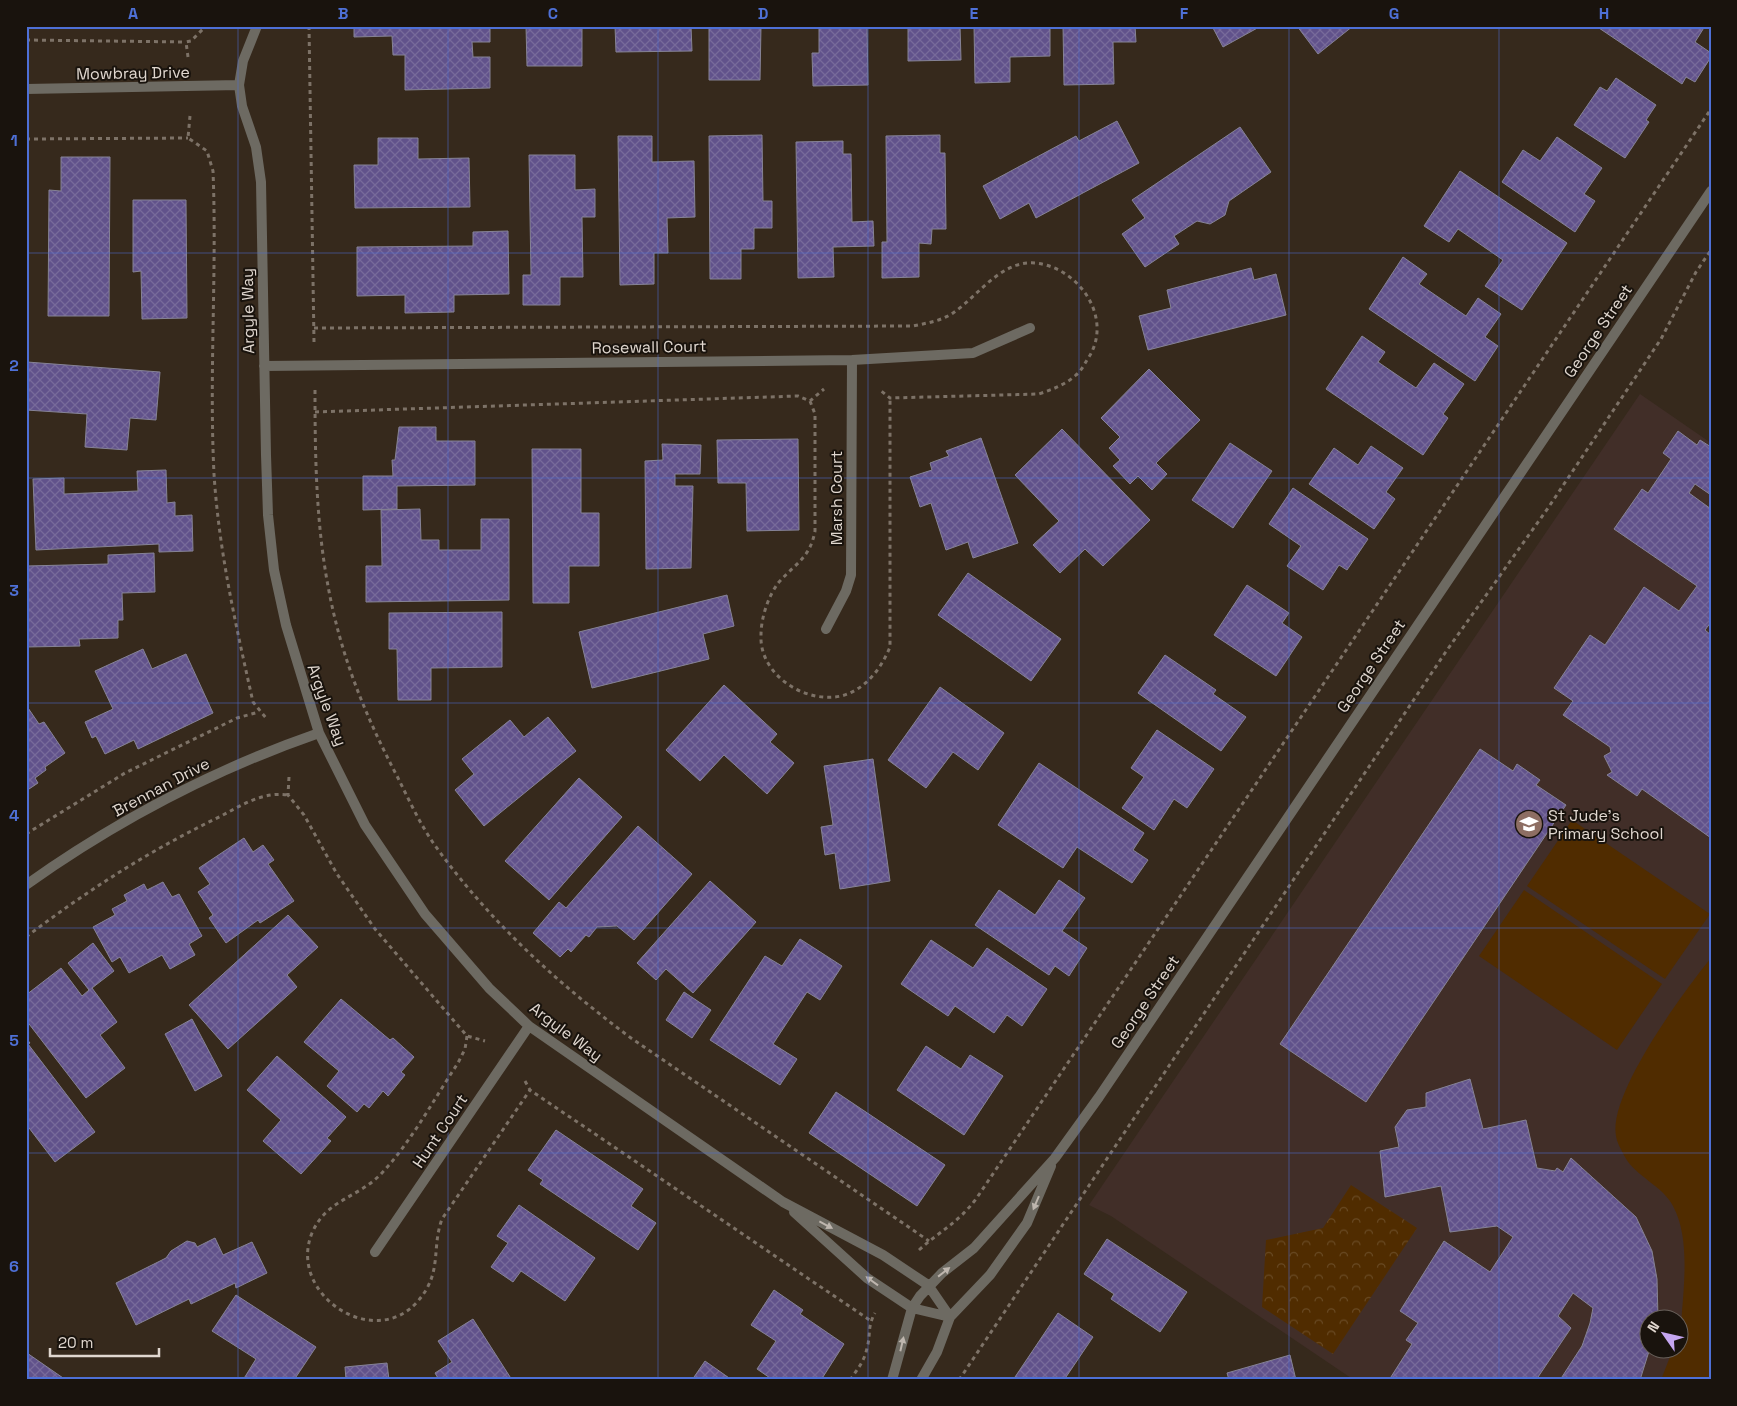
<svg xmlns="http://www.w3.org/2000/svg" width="1737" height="1406" viewBox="0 0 1737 1406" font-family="'Space Grotesk',sans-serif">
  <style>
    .education { fill: #412e28; fill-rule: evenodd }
    .park { fill: url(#park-crowns) }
    .garden { fill: #502c00 }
    .building { fill: url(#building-cross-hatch); stroke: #868396 }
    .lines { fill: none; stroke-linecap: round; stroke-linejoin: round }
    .path { stroke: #7d7267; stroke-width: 3; stroke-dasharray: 4 4; stroke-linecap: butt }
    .street { stroke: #6d6a62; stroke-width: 10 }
    .oneway { fill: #beb6ae }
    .grid { fill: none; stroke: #4e70d6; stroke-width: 1; stroke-opacity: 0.55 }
    .labels { text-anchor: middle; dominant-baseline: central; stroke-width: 4; stroke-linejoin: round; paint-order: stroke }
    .street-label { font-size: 16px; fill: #e0d7cf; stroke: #19130d }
    .poi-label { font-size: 16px; fill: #e0d7cf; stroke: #19130d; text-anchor: start }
    .neatline { fill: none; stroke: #4e70d6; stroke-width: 2 }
    .grid-label { font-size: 16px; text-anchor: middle; font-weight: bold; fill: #4e70d6 }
  </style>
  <defs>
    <pattern id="park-crowns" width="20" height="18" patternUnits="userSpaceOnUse" patternTransform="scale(1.25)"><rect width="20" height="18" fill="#502c00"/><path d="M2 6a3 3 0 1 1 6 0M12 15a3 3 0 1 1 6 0" fill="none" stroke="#694a24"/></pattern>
    <pattern id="building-cross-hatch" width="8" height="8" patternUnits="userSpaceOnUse" patternTransform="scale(1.25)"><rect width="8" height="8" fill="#61528b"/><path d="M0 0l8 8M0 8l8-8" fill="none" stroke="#776a9a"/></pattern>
  </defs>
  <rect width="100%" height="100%" fill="#36291c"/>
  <path class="education" d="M 1640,394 L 1711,443 L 1711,1380 L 1354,1380 L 1111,1216 L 1089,1205 ZM 1650,1318 L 1680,1318 L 1680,1348 L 1650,1348 Z"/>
  <path class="park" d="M 1351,1185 L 1417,1228 L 1333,1354 L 1262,1307 L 1266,1240 L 1323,1228 Z"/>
  <path class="garden" d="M 1572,820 L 1710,914 L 1665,979 L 1527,886 Z
    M 1524,890 L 1662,984 L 1617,1050 L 1479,956 Z
    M 1711,958 L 1711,1380 L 1661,1380 L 1673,1349 L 1680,1348 C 1680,1306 1694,1245 1673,1206 C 1663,1186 1635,1176 1625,1157 C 1622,1151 1617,1143 1616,1136 C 1608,1094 1684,991 1711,958 Z"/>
  <path class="building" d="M 354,26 L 490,26 L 490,42 L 472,42 L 473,57 L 490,57 L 490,88 L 405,90 L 405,55 L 393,55 L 392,36 L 354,37 Z
    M 526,26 L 582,26 L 582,66 L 527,66 Z
    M 615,26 L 691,26 L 692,51 L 616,52 Z
    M 709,26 L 761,26 L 760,80 L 709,80 Z
    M 819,26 L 867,26 L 868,85 L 813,86 L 812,53 L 819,53 Z
    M 908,26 L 960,26 L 961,60 L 908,61 Z
    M 974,26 L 1050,26 L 1050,56 L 1010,57 L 1010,82 L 975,83 Z
    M 1063,26 L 1135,26 L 1136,42 L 1113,42 L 1114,84 L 1064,85 Z
    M 1212,26 L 1261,26 L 1223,47 Z
    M 1297,26 L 1353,26 L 1318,54 Z
    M 1596,26 L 1705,26 L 1695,42 L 1711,53 L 1711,57 L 1695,82 L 1686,77 L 1682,84 Z
    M 1616,78 L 1656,105 L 1646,120 L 1649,122 L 1625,158 L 1574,125 L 1600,87 L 1607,91 Z
    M 1117,121 L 1139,163 L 1036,218 L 1029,203 L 1000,219 L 983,186 L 1076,136 L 1079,141 Z
    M 1240,127 L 1271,172 L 1229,201 L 1225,215 L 1210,224 L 1197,221 L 1174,236 L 1179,244 L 1145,267 L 1122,234 L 1145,218 L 1132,200 Z
    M 762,135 L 763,201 L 772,201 L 772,228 L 754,228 L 754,249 L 741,249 L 741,279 L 710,279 L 709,136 Z
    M 940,135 L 940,153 L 945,153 L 946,229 L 932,229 L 931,244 L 919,243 L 919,277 L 882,278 L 882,242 L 887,242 L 886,136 Z
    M 618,136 L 652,136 L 652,162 L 694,161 L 695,217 L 667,218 L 668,253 L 654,253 L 654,284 L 620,285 Z
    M 1557,137 L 1602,168 L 1584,194 L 1595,201 L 1575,232 L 1502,182 L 1523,150 L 1540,161 Z
    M 378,138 L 418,138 L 418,159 L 469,158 L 470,207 L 355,208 L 354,165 L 378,165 Z
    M 843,141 L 843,154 L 851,154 L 852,222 L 873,221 L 874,246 L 833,247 L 834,277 L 798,278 L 796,142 Z
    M 529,155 L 575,155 L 575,190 L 595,189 L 595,217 L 582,217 L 583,277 L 560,277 L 560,305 L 523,305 L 523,275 L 531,275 Z
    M 61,157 L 110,157 L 109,316 L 48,316 L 49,190 L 61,191 Z
    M 1460,171 L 1567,243 L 1522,310 L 1485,286 L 1503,260 L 1458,229 L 1449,242 L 1424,226 Z
    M 26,185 L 28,185 L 28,218 L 26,218 Z
    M 133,200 L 186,200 L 187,318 L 142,319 L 141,271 L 133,272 Z
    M 508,231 L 509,294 L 454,295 L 454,312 L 405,313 L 405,295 L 357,296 L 357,247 L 473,246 L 473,232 Z
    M 1403,257 L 1427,274 L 1419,284 L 1466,316 L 1478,298 L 1501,314 L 1485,337 L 1498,346 L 1475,381 L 1369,309 Z
    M 1251,268 L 1254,280 L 1276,274 L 1286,315 L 1148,350 L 1139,316 L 1171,308 L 1167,290 Z
    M 1362,336 L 1385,352 L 1378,362 L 1416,388 L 1434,363 L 1464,384 L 1443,414 L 1448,418 L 1423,455 L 1326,389 Z
    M 27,362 L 160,372 L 156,420 L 130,418 L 127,450 L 85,447 L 87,414 L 26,410 Z
    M 1149,369 L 1200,420 L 1156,463 L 1167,474 L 1152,490 L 1138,476 L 1130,484 L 1113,466 L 1120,460 L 1109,448 L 1120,437 L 1101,418 Z
    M 399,427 L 436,427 L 436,441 L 475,441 L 475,485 L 397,486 L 397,509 L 363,510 L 363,476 L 393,476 L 392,460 L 395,460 Z
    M 1062,429 L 1150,520 L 1103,566 L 1085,549 L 1060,573 L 1033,545 L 1059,521 L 1015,475 Z
    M 1678,431 L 1697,445 L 1700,440 L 1711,447 L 1711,495 L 1695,484 L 1689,493 L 1711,509 L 1711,622 L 1705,630 L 1711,635 L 1711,838 L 1642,789 L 1637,796 L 1607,775 L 1612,772 L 1604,756 L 1611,752 L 1610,747 L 1563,715 L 1573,701 L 1554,688 L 1590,635 L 1605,645 L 1644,587 L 1679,611 L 1697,586 L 1614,529 L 1642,489 L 1648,493 L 1671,459 L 1663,453 Z
    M 981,438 L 1018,543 L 973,558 L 968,542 L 946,550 L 931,503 L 920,507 L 910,477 L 932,470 L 930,463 L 949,456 L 946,451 Z
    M 798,439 L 799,530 L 747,531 L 746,483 L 718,483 L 717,440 Z
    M 1230,443 L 1272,471 L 1233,528 L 1192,500 Z
    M 662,444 L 701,445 L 700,474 L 675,474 L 675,486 L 693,486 L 691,568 L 646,569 L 645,461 L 663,460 Z
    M 1371,446 L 1403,468 L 1386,492 L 1395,499 L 1374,529 L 1309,484 L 1334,448 L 1358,465 Z
    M 532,449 L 581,449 L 581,513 L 599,513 L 599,566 L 569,566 L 569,603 L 533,603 Z
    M 166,470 L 167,503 L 175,502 L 175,516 L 192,515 L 193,551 L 159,552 L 159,544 L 36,550 L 33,479 L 64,478 L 64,494 L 138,491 L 137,471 Z
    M 1293,488 L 1368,539 L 1347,570 L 1339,565 L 1323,590 L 1287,566 L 1301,546 L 1269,524 Z
    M 420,509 L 421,540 L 439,540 L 439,550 L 481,550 L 481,519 L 509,519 L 509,600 L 366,602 L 366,566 L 382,566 L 381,510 Z
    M 154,553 L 155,592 L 122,593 L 123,620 L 118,620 L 118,638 L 79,639 L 80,646 L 26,647 L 26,566 L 108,564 L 108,555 Z
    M 968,573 L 1061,639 L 1031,681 L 938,615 Z
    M 1247,585 L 1289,613 L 1282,623 L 1302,637 L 1276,676 L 1214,635 Z
    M 727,595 L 734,626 L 703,634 L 709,659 L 592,688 L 579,632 Z
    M 502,612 L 502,667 L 431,668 L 431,700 L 398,700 L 397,649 L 389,649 L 389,613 Z
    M 143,649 L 152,669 L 186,654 L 213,713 L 138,749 L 134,740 L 105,754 L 96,736 L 92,738 L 85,722 L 113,709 L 95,671 Z
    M 1165,655 L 1216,690 L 1213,694 L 1246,717 L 1221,751 L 1138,693 Z
    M 724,685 L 777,734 L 770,742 L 794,763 L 767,794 L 724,755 L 700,781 L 666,750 Z
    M 940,687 L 1004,733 L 978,770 L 953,752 L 926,788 L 888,760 Z
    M 26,705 L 39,724 L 44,722 L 65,753 L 45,767 L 46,770 L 35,778 L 38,783 L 26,791 Z
    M 548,717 L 576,751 L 484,826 L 455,790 L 474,774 L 462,759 L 510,720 L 524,737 Z
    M 1157,730 L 1214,769 L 1187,808 L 1174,799 L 1154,830 L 1122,808 L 1144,777 L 1131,768 Z
    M 1480,749 L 1513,771 L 1517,764 L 1540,780 L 1536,785 L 1566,805 L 1366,1102 L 1280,1044 Z
    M 873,759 L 890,881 L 840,889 L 835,853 L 825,855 L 821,827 L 833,825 L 824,766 Z
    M 1039,763 L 1144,833 L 1133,850 L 1148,860 L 1132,883 L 1077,847 L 1063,868 L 998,825 Z
    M 579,778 L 622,817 L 549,900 L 505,861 Z
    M 638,826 L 692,874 L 634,940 L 617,926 L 597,927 L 589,937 L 586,935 L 571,952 L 568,949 L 560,957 L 533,933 L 559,902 L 566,908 Z
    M 244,838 L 253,852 L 263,845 L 274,860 L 268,864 L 294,901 L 260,923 L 258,920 L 226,943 L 209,918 L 213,915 L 198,892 L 210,884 L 199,868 Z
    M 1059,880 L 1085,898 L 1062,931 L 1087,948 L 1069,976 L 1055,966 L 1049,975 L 975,925 L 999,890 L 1035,915 Z
    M 710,881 L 756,922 L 693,993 L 666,969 L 656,980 L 637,963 Z
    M 163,882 L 172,897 L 179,894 L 202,936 L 189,944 L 195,955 L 170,969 L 162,955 L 129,973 L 120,957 L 112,962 L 93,927 L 115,915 L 112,909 L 127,901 L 124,895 L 144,884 L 147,890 Z
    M 288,915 L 318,947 L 287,975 L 297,987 L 228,1049 L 189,1005 Z
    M 800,939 L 842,966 L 820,1000 L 807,992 L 773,1044 L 797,1059 L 780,1085 L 710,1040 L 765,956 L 782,966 Z
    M 931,940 L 973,968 L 987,948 L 1047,989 L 1022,1026 L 1007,1015 L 994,1033 L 955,1006 L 948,1016 L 901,984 Z
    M 93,943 L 114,971 L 92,988 L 117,1022 L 100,1035 L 125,1068 L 86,1098 L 26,1020 L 26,995 L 61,968 L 82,996 L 89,990 L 68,963 Z
    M 684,992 L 711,1010 L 692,1038 L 666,1020 Z
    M 341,999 L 390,1040 L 393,1038 L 414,1057 L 401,1072 L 405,1075 L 388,1096 L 383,1091 L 369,1108 L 364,1104 L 357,1112 L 327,1086 L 339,1071 L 304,1042 Z
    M 192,1019 L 222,1076 L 195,1091 L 165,1034 Z
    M 26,1038 L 30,1043 L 28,1044 L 95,1132 L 55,1162 L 26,1124 Z
    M 926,1046 L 961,1069 L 970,1055 L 1003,1076 L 964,1135 L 897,1090 Z
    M 277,1056 L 346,1117 L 327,1138 L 331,1141 L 301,1174 L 263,1141 L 281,1120 L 247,1090 Z
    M 1470,1079 L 1483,1129 L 1526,1120 L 1537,1168 L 1555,1171 L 1557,1168 L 1563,1172 L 1571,1158 L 1636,1217 L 1652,1251 L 1657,1279 L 1658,1318 L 1650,1318 L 1650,1348 L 1640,1380 L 1560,1380 L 1582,1346 L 1590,1323 L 1593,1308 L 1573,1293 L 1558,1316 L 1571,1328 L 1536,1380 L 1389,1380 L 1412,1344 L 1406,1340 L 1418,1323 L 1400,1311 L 1444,1241 L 1490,1272 L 1513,1237 L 1497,1226 L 1450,1232 L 1441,1186 L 1385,1197 L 1380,1151 L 1399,1147 L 1395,1127 L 1407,1110 L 1426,1107 L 1426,1093 Z
    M 836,1092 L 945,1165 L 917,1206 L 809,1133 Z
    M 556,1130 L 643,1189 L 631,1206 L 656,1223 L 638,1250 L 540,1184 L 543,1180 L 528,1170 Z
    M 519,1205 L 595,1258 L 565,1301 L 521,1271 L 513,1282 L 491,1267 L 508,1243 L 497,1236 Z
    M 215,1238 L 223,1255 L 252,1242 L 267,1273 L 236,1288 L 235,1283 L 191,1304 L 189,1299 L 136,1325 L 116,1283 L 166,1258 L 171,1251 L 187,1241 L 195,1243 L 197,1247 Z
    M 1107,1239 L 1187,1292 L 1160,1332 L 1111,1299 L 1114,1294 L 1084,1274 Z
    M 774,1290 L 803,1310 L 800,1314 L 844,1344 L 821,1380 L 773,1380 L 757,1369 L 776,1341 L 751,1325 Z
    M 236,1295 L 316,1347 L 294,1380 L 243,1380 L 256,1359 L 212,1331 Z
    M 1058,1313 L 1093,1337 L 1064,1380 L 1013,1380 Z
    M 473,1319 L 512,1380 L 439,1380 L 435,1373 L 452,1362 L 438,1341 Z
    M 27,1353 L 66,1380 L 26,1380 Z
    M 1290,1355 L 1296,1380 L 1229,1380 L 1227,1373 Z
    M 705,1361 L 732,1380 L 692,1380 Z
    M 387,1363 L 389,1380 L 346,1380 L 345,1367 Z"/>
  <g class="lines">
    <path class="path" d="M 309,26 L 314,342
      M 26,40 L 186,42
      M 188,57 L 186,42 L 191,41 L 206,26
      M 190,116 L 188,138 L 207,151 L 213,171 C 217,272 209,373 214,474 C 219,552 236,626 253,702 L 266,718
      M 26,139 L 188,138
      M 314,328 L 913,326 C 927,323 941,321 953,313 C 981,294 1005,253 1046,265 C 1085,276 1113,323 1087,360 C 1084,365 1081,371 1076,375 C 1065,385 1053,389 1039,394 L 890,398 L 880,390
      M 315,390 C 315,455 316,522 328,586 C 341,657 365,715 398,778 C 409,800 420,824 434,844 C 488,920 557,983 631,1038 L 929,1241
      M 810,401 L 815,414 L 815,531 C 810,558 796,563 779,582 C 768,596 761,618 761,635 C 759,674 804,704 841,696 C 865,690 881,669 890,647 L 890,398
      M 315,412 L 798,396 L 810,401 L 824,389
      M 289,777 L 288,795 L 304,815 L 337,874 L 375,929 L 467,1036 L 485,1041
      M 26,834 L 125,773 L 237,718 L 259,712
      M 26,937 C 87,891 144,854 213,820 C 238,808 260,791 288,795
      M 467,1036 L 465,1049 L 458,1063 C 434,1099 410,1144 380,1175 C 357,1198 326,1200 312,1233 C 287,1294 374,1352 418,1301 C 443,1272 431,1249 442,1219 L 530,1090
      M 525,1081 L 530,1090 L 871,1321
      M 919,1250 C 941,1230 957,1224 976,1199 L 1711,109
      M 850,1380 C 857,1370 865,1360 867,1348 C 871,1334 867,1327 875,1313
      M 959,1380 L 1445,653 L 1548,508 L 1661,339 L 1696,272 L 1711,250"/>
    <path class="street" d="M 257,26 L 243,61 L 239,85 L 242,106 L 256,147 L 261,182 L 266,455 L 268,515 L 274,570 L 286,625 L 319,733 L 365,825 L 425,914 L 489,988 L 529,1026 L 783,1202 L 883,1255 L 928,1285 L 950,1317
      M 26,89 L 239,85
      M 264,366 L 852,360 L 973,353 L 1030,328
      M 826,629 L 846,591 L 851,575 L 852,360
      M 26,885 C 116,821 215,769 319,733
      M 794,1212 L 867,1278 L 912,1308 L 950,1317
      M 375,1252 L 529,1026
      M 892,1380 L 912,1308 L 920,1296 L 942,1273 L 974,1248 L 1055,1158 L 1099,1097 L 1711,191
      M 921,1380 L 937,1352 L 950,1317 L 990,1275 L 1027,1223 L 1051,1166"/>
  </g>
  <defs><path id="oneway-solid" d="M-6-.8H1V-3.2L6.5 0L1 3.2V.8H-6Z" transform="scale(1.25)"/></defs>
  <g class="oneway">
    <use href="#oneway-solid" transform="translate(1036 1203) rotate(113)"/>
    <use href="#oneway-solid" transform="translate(826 1225) rotate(28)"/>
    <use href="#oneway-solid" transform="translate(944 1272) rotate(-38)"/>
    <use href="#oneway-solid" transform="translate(872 1281) rotate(-144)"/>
    <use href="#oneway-solid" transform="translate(902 1344) rotate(-77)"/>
  </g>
  <path class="grid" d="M 238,26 L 238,1380M 448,26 L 448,1380M 658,26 L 658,1380M 868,26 L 868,1380M 1079,26 L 1079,1380M 1289,26 L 1289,1380M 1499,26 L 1499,1380M 26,253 L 1711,253M 26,478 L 1711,478M 26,703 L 1711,703M 26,928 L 1711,928M 26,1153 L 1711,1153"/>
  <defs>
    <g id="school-disc" transform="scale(1.4375)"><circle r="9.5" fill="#8d6e63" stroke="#19130d"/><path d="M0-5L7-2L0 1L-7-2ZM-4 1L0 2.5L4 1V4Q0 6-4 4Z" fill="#fff"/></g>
  </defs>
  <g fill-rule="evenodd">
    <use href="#school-disc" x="1529" y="824"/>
  </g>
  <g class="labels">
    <g class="street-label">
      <text transform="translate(133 73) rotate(-1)">Mowbray Drive</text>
      <text transform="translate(248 311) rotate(-91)">Argyle Way</text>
      <text transform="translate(1598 331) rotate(-56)">George Street</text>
      <text transform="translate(649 347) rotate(-1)">Rosewall Court</text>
      <text transform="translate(836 498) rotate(-90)">Marsh Court</text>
      <text transform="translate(1371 666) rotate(-56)">George Street</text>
      <text transform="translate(327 705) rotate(70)">Argyle Way</text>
      <text transform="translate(161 787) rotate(-28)">Brennan Drive</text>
      <text transform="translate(1145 1002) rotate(-56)">George Street</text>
      <text transform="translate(566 1032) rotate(37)">Argyle Way</text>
      <text transform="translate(440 1131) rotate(-56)">Hunt Court</text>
    </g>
    <g class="poi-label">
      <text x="1548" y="815">St Jude's<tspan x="1548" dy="18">Primary School</tspan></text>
    </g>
  </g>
  <rect width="1737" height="1406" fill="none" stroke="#19130d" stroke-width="55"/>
  <g transform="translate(1664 1334) rotate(304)"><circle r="24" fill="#19130d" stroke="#69615b"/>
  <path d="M0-4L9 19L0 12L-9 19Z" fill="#c5a6f0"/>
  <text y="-8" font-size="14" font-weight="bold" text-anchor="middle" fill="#e0d7cf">N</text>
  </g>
  <path d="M50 1348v8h109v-8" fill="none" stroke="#e0d7cf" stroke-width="2.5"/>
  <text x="58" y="1348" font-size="15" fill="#e0d7cf" stroke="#19130d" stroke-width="4" paint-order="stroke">20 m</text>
  <rect x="28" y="28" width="1682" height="1350" class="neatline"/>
  <g class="grid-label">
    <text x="133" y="19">A</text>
    <text x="343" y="19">B</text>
    <text x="553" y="19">C</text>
    <text x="763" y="19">D</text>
    <text x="974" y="19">E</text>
    <text x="1184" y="19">F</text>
    <text x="1394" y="19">G</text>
    <text x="1604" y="19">H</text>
    <text x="14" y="146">1</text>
    <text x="14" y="371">2</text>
    <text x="14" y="596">3</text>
    <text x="14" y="821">4</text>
    <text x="14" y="1046">5</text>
    <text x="14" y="1272">6</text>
  </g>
</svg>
